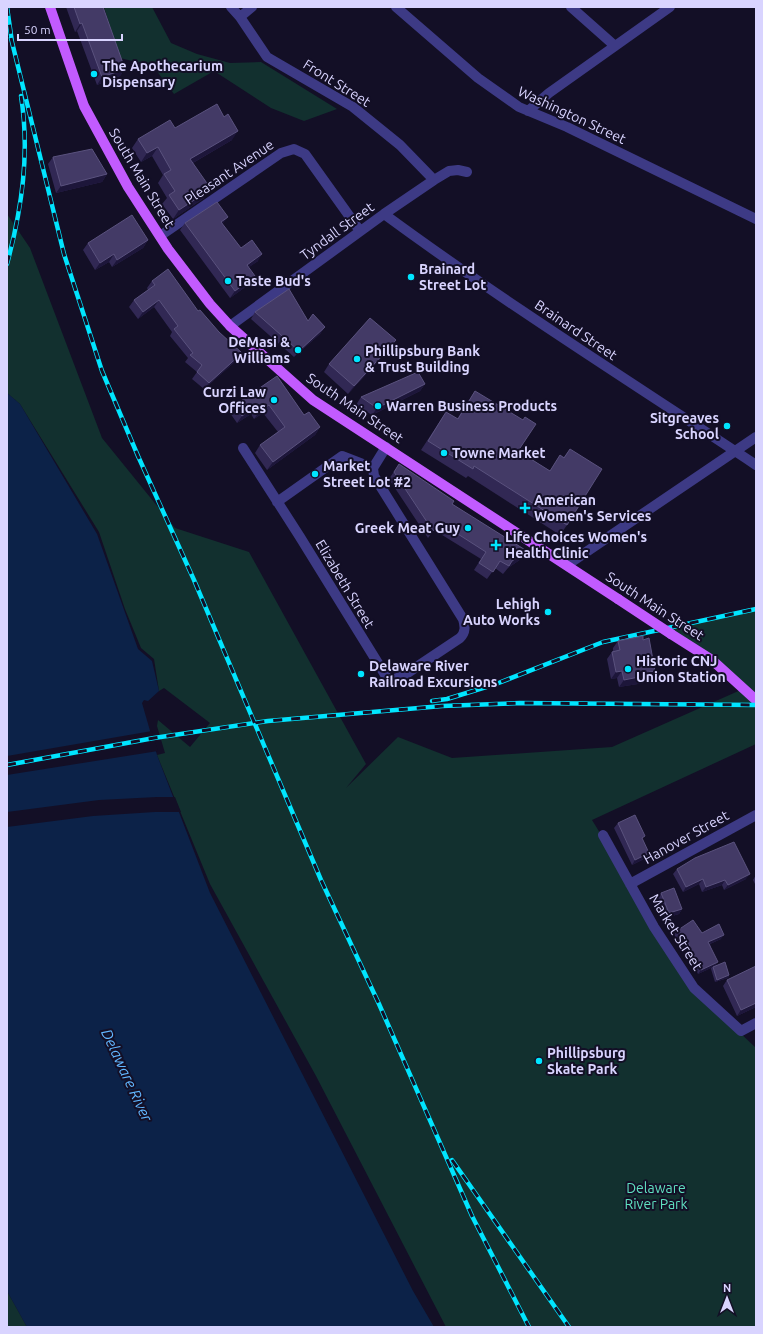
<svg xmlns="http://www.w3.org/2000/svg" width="763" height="1334" viewBox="0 0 763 1334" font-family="Ubuntu,sans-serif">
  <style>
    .green { fill: #12302f }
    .water { fill: #0c2248 }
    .pier { fill: #130f26 }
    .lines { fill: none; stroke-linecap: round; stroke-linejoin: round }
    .minor { stroke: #3d3a85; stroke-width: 10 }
    .major { stroke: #c25bff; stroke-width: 10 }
    .rail-casing { stroke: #00e5ff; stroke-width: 4.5 }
    .rail { stroke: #130f26; stroke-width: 3; stroke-dasharray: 9; stroke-linecap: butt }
    .major-bridge { stroke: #c25bff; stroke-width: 10 }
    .wall { fill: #312854 }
    .shaded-wall { fill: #1d163a }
    .building { fill: #433a66; stroke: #5a527e }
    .poi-dot { fill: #00e5ff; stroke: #130f26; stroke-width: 1.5 }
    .labels { text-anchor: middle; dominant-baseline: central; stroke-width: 4; stroke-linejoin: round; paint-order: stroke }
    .poi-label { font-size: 14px; font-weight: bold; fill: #d9d4ff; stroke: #130f26; text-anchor: start }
    .street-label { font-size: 14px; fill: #d9d4ff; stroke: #130f26 }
    .park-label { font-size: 14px; fill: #5fe0c0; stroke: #130f26 }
    .water-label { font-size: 15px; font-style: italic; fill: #62b6ff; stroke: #130f26 }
  </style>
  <rect width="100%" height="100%" fill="#130f26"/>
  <path class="green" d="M 104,7 L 152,7 L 171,43 L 197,54 L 230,63 L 261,62 L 337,109 L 304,121 L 271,108 L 214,71 L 174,94 L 153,66 L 120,58 Z
    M 7,214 L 30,248 L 102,438 L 175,528 L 249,552 L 366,764 L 346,788 L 398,737 L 452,758 L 612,747 L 743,689 L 669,627 L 756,610 L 756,744 L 592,820 L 700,995 L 756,1048 L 756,1327 L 446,1327 L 316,1076 L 210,884 L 157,755 L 165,753 L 157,726 L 158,720 L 190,747 L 210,723 L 164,688 L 159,691 L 154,659 L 141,648 L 125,609 L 99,532 L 20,404 L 7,393 Z
    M 7,1291 L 27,1327 L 7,1327 Z"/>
  <path class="water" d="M 7,393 L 20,404 L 97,534 L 138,649 L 152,661 L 159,691 L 148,701 L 144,700 L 142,703 L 157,755 L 210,893 L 413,1291 L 434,1327 L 27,1327 L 7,1291 Z"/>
  <path class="pier" d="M 152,731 L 158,751 L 7,775 L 7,756 Z
    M 157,797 L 175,797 L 181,812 L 155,812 L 93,816 L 7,827 L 7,812 L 99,800 Z"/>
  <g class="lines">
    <path class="minor" d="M 231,7 L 240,17 L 267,57 L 353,107 L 400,145 L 434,180
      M 396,7 L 478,78 L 519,107 L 567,127 L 756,219
      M 571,7 L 615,46
      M 240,17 L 252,7
      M 528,111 L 549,93 L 670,7
      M 384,214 C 505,303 631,382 756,465
      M 160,236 L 281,153 L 294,149 L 305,154 L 360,231
      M 230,326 L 384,214 L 434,180 L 449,171 L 458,170 L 467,172
      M 243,448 L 300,537 L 389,681 L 403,676 L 460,638 C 466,632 465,626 463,619 L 374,476 L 373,468 L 386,447
      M 277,502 L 342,456 L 373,468
      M 567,565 L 756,437
      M 603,835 L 654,927 L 694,988 L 741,1031 L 756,1023
      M 630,884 L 756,815"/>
    <path class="major" d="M 50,7 L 84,106 L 128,187 L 168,249 L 210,304 L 230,326 L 313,400 L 618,599
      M 671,634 L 712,660 L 756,700"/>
    <g class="rail-casing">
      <path id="rail" d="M 7,7 L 12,42
        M 11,38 L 64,254 L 102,371 L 138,456 L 194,580 L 321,880 L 379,1004 L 472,1216 L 529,1327
        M 7,264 C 22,208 30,153 21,96
        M 432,701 L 447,699 L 496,684 L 603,642 L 756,609
        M 7,765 L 154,738 L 268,721 L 442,706 L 520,703 L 756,705
        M 452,1160 L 569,1327"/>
    </g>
    <use href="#rail" class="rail"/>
    <path class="major-bridge" d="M 618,599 L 671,634"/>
  </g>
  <path class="wall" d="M 66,7 L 103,7 L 125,69 L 120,76 L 97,85 L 77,31 L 75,32 Z
    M 175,128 L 232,140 L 193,163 L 204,198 L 173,219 L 162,204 L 167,198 L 158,183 L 163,175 L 152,156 L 141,162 L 132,148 L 138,139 Z
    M 53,157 L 107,174 L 102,182 L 56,193 L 48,164 Z
    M 228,217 L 222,224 L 241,248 L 258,261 L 249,267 L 251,283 L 230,298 L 180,230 L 185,223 Z
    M 148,240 L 143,248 L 112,267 L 109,262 L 95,270 L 83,250 L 88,243 Z
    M 152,281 L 198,311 L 237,360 L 204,389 L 192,379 L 197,372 L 185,362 L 188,358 L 170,336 L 172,332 L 154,307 L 138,319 L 129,307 L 134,300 L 148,290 L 147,288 Z
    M 255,312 L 308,321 L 325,327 L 320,334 L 294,357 L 251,319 Z
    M 391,347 L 348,394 L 324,372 L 329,364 Z
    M 277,376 L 304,415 L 320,427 L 315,435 L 267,470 L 255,453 L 260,445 L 278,432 L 263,413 L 254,419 L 251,414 L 237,423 L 230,413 L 235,405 Z
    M 425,384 L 420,391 L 372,415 L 356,405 L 361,397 Z
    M 475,391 L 518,451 L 550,471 L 560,455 L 564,457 L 570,449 L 567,525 L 560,535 L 468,476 L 466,478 L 421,450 L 446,412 L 457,419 Z
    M 399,464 L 452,504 L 521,559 L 508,568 L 503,574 L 495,568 L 487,579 L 474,570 L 481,559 L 434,530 L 428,538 L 389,479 Z
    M 618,641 L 650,679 L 647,679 L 644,683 L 619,687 L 617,678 L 611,679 L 607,659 L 612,652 L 613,651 L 613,648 Z
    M 618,823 L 642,840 L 646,858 L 632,865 L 614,828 Z
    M 677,869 L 746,879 L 724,890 L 722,885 L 702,892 L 699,884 L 683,892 L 673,874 Z
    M 756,875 L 756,886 L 753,880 Z
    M 661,893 L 682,909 L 679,914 L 665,918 L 657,898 Z
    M 678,930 L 702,933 L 721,939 L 710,944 L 716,966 L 729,975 L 728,978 L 715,982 L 711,969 L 711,968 L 698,974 L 683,942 L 681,944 L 674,935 Z
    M 756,966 L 756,1007 L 737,1016 L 723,986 L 727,980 Z"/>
  <path class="shaded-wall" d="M 82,23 L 77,31 L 75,32 L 80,24 Z
    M 125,69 L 120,76 L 97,85 L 102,77 Z
    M 238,131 L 232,140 L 184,168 L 190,159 Z
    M 158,147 L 152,156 L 141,162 L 147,153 Z
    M 107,174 L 102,182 L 56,193 L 61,186 Z
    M 211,189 L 204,198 L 173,219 L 179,210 Z
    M 228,217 L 223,223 L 216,228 L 221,222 Z
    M 148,240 L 143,248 L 112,267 L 117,260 Z
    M 114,254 L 109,262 L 95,270 L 100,263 Z
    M 262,254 L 258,261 L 242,272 L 247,265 Z
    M 255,276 L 251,283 L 230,298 L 235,291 Z
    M 159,300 L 154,307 L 138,319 L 143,312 Z
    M 325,327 L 320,334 L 294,357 L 299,351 Z
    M 396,340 L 391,347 L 348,394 L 354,386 Z
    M 242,353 L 237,360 L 204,389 L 209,383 Z
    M 425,384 L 420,391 L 372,415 L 377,408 Z
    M 269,405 L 263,413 L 254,419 L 260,411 Z
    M 256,406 L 251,414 L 237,423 L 242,416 Z
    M 320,427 L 315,435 L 267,470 L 273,462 Z
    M 527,551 L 521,559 L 508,568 L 512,561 Z
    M 622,671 L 617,678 L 611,679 L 616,672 Z
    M 655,671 L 650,679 L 647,679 L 644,683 L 619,687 L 624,680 L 649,672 Z
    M 649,853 L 646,858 L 632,865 L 635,860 Z
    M 750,874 L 746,879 L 724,890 L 728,885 Z
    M 703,879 L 699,884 L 683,892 L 686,887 Z
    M 725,880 L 722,885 L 702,892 L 706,887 Z
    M 682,909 L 679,914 L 665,918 L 669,913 Z
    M 724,935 L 721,939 L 705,946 L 708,942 Z
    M 718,962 L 715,967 L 713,967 L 711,968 L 698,974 L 701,970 Z
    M 729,975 L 728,978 L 715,982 L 717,980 Z
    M 756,1003 L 756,1007 L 737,1016 L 741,1010 Z"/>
  <path class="building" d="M 74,7 L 103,7 L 125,69 L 102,77 L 82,23 L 80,24 Z
    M 217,104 L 224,117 L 228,114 L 238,131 L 190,159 L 211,189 L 179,210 L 169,195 L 175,191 L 164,174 L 171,170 L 158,147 L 147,153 L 138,139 L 170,120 L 175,128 Z
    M 92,149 L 107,174 L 61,186 L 53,157 Z
    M 217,202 L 228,217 L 221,222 L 241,248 L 252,240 L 262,254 L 247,265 L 255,276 L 235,291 L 185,223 Z
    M 132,215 L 148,240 L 117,260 L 114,254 L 100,263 L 88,243 Z
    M 168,269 L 198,311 L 200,310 L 219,332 L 242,353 L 209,383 L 197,372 L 202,365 L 190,355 L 193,353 L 174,329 L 178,326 L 159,300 L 143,312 L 134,300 L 155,285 L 152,281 Z
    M 289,289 L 308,321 L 313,314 L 325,327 L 299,351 L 255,312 Z
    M 370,318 L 396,340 L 354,386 L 329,364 Z
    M 418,372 L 425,384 L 377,408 L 361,397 Z
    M 277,376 L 304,415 L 309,412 L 320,427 L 273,462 L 260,445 L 285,427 L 269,405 L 260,411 L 256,406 L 242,416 L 235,405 Z
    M 475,391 L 523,420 L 525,417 L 536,424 L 518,451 L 550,471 L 560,455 L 564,458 L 570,449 L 602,469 L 567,525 L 474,466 L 473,469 L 428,441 L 446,412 L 458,419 Z
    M 399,464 L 454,501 L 452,504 L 527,551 L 512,561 L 509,566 L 500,561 L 493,572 L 479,563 L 486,552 L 439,522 L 433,531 L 394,472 Z
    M 643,636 L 643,640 L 649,638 L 655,671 L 649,672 L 649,675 L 624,680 L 622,671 L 616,672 L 612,652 L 620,650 L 618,641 Z
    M 635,815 L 645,836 L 642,838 L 649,853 L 635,860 L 618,823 Z
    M 734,842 L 750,874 L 728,885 L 725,880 L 706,887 L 703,879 L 686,887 L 677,869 L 695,858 Z
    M 674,888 L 682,909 L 669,913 L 661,893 Z
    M 693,920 L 702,933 L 719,924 L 724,935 L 708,942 L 718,962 L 701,970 L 686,938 L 684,940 L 678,930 Z
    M 725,962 L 729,975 L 717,980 L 713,967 Z
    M 756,966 L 756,1003 L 741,1010 L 727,980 Z"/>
  <g class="poi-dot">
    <circle cx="94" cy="74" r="4"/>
    <circle cx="411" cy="277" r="4"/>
    <circle cx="228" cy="281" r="4"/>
    <circle cx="298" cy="350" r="4"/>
    <circle cx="357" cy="359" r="4"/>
    <circle cx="274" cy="400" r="4"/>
    <circle cx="378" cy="406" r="4"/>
    <circle cx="727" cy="426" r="4"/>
    <circle cx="444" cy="453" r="4"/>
    <circle cx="315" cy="474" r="4"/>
    <path d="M523 502h4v4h4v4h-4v4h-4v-4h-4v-4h4z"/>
    <circle cx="468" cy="528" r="4"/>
    <path d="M494 539h4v4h4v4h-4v4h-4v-4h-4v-4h4z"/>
    <circle cx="548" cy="612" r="4"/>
    <circle cx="628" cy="669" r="4"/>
    <circle cx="361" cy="674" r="4"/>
    <circle cx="539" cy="1061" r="4"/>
  </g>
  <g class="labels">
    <g class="poi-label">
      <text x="102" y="66">The Apothecarium<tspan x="102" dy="16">Dispensary</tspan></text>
      <text x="419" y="269">Brainard<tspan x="419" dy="16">Street Lot</tspan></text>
      <text x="236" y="281">Taste Bud's</text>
      <text x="290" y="342" text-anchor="end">DeMasi &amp;<tspan x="290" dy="16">Williams</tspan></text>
      <text x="365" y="351">Phillipsburg Bank<tspan x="365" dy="16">&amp; Trust Building</tspan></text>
      <text x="266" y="392" text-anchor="end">Curzi Law<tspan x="266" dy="16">Offices</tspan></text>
      <text x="386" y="406">Warren Business Products</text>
      <text x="719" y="418" text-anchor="end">Sitgreaves<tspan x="719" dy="16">School</tspan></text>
      <text x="452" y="453">Towne Market</text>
      <text x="323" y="466">Market<tspan x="323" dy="16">Street Lot #2</tspan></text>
      <text x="534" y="500">American<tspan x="534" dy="16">Women's Services</tspan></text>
      <text x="460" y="528" text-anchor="end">Greek Meat Guy</text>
      <text x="505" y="537">Life Choices Women's<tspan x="505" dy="16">Health Clinic</tspan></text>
      <text x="540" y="604" text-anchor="end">Lehigh<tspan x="540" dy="16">Auto Works</tspan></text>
      <text x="636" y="661">Historic CNJ<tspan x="636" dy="16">Union Station</tspan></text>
      <text x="369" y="666">Delaware River<tspan x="369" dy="16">Railroad Excursions</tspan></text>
      <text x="547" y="1053">Phillipsburg<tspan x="547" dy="16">Skate Park</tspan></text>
    </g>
    <g class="street-label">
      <text transform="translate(337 83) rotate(32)">Front Street</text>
      <text transform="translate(572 115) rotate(25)">Washington Street</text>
      <text transform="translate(229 172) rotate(-34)">Pleasant Avenue</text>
      <text transform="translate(142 178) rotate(59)">South Main Street</text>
      <text transform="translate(337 231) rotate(-36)">Tyndall Street</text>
      <text transform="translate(576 330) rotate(34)">Brainard Street</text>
      <text transform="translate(355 408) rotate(34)">South Main Street</text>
      <text transform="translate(345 584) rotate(59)">Elizabeth Street</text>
      <text transform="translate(655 606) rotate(33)">South Main Street</text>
      <text transform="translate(686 837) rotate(-29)">Hanover Street</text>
      <text transform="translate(676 932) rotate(58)">Market Street</text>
    </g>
    <g class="park-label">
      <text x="656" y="1188">Delaware<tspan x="656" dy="16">River Park</tspan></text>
    </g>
    <g class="water-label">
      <text transform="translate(127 1075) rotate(65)">Delaware River</text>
    </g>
  </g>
  <rect width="763" height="1334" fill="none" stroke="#d9d4ff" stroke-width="16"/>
  <g transform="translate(727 1298)" stroke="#130f26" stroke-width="3" paint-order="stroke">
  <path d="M0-3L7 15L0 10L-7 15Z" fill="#d9d4ff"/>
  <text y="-6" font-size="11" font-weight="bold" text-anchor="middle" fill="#d9d4ff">N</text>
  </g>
  <path d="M18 34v6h104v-6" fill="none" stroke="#d9d4ff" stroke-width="2"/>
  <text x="24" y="34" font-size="12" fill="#d9d4ff" stroke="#130f26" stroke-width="3" paint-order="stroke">50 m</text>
</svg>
